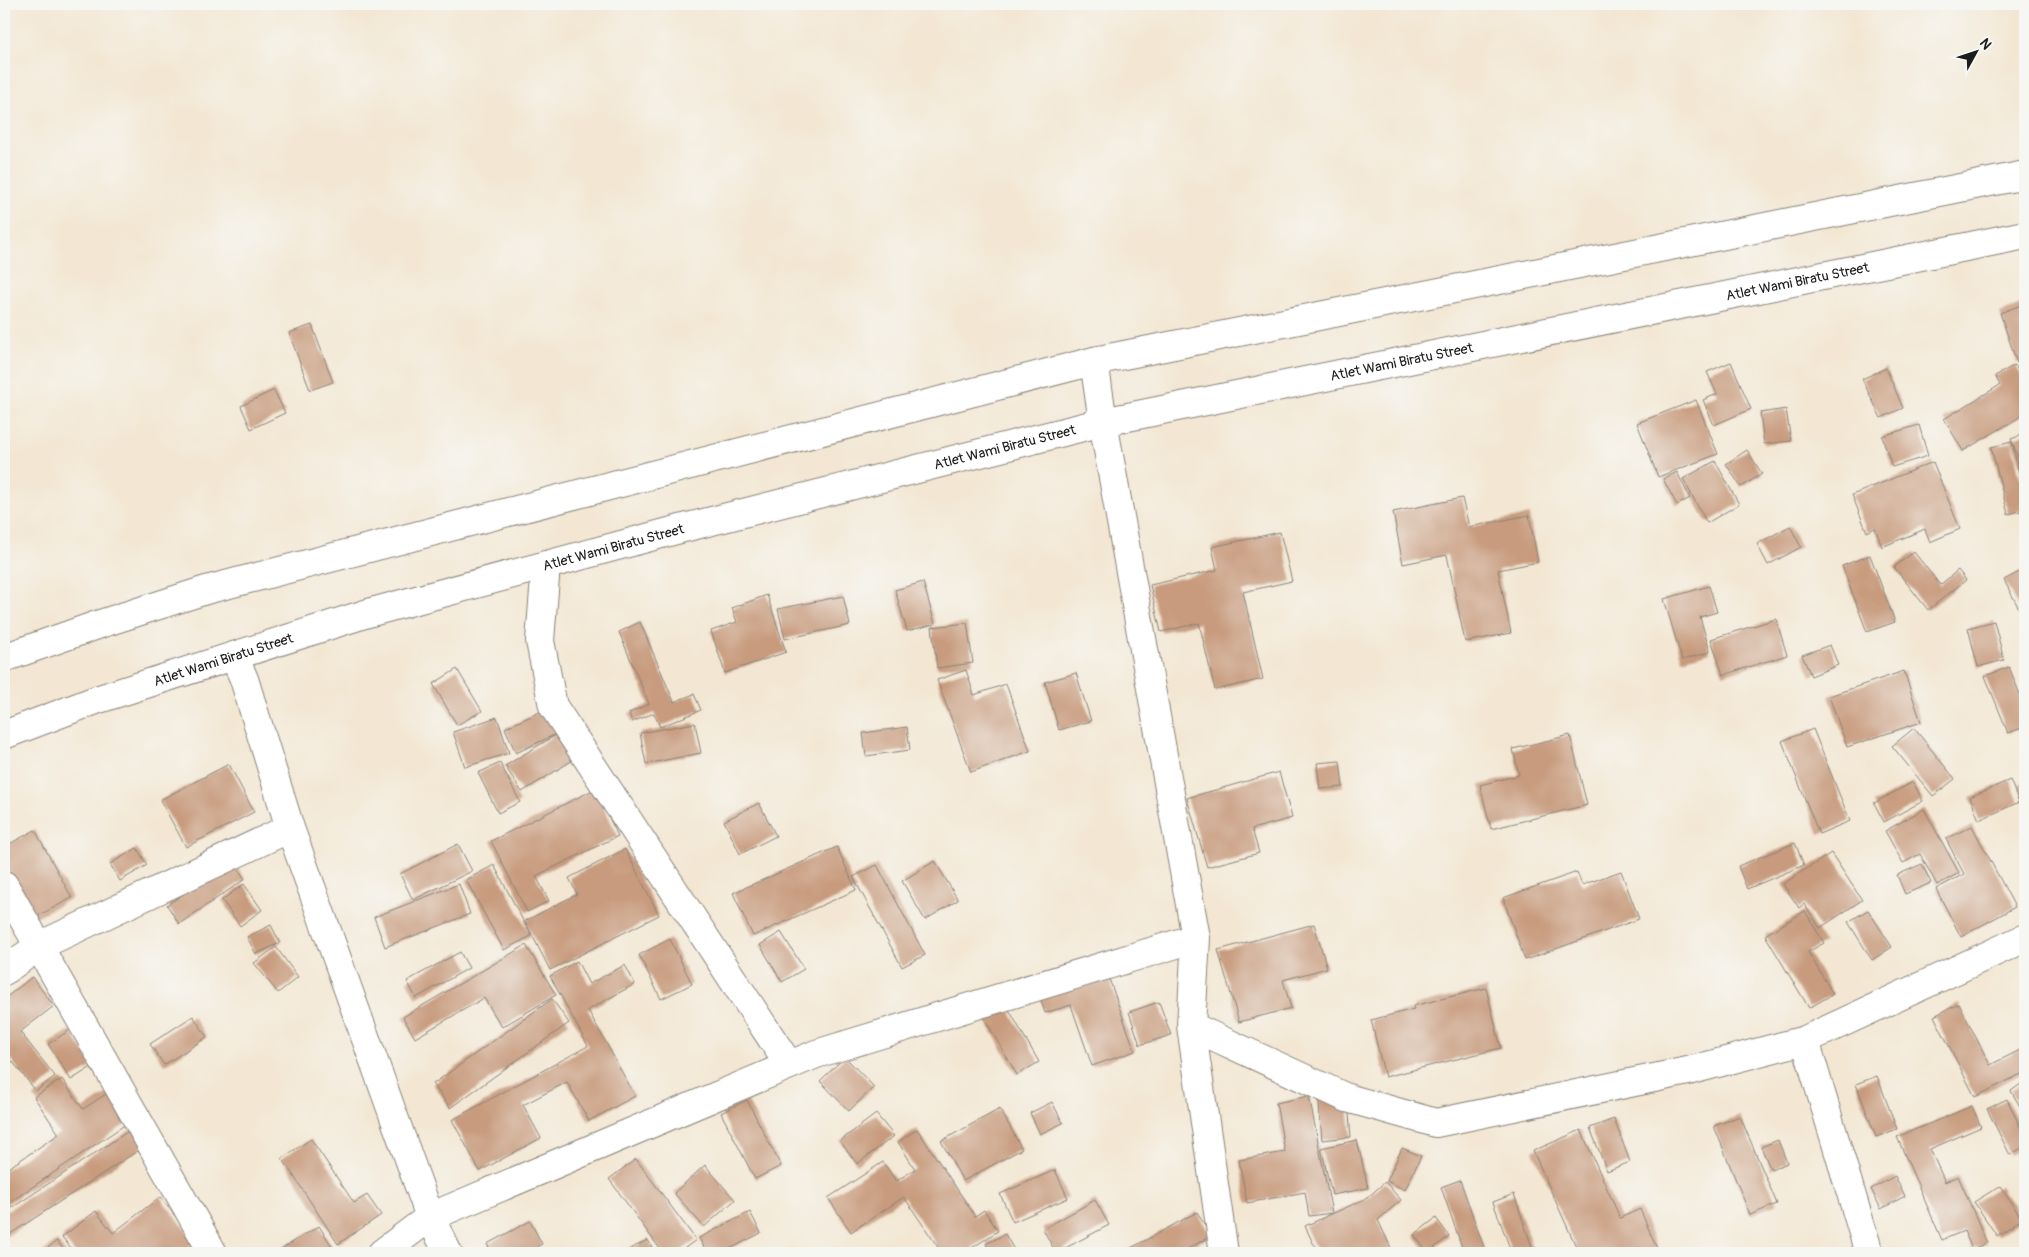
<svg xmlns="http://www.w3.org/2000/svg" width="2029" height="1257" viewBox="0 0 2029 1257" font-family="Pangolin,sans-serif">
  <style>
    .building { fill: #c89b7e }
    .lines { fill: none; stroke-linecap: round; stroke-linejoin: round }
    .minor-casing { stroke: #888278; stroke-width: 30 }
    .secondary-casing { stroke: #888278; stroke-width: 30 }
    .minor { stroke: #fff; stroke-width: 28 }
    .secondary { stroke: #fff; stroke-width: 28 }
    .labels { text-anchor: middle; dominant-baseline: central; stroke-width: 4; stroke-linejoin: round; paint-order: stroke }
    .street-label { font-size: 14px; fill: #1c1c1c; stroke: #f6f6f2 }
  </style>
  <rect width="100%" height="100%" fill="#f6f6f2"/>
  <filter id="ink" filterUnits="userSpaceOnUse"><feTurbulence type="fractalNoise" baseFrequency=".02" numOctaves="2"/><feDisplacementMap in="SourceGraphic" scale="10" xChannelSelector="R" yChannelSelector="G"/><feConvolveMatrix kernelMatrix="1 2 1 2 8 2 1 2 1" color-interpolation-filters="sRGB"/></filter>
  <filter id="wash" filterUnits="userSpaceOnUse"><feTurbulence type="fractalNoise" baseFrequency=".0096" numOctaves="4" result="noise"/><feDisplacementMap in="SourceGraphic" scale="20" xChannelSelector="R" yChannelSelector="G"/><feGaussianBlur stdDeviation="1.12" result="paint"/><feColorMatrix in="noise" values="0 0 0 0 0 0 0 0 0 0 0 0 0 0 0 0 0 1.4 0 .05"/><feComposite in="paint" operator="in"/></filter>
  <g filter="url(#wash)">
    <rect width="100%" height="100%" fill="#f3e7d3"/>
    <g id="blocks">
      <path class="building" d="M 2021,305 L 2025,317 L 2025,361 L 2017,363 L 2000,313 Z
        M 312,325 L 333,382 L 310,390 L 289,333 Z
        M 1731,362 L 1751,409 L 1714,425 L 1703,400 L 1717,394 L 1707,372 Z
        M 2015,365 L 2025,381 L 2025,414 L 1963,451 L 1944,419 L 2000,385 L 1995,376 Z
        M 1886,368 L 1903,408 L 1881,418 L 1862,379 Z
        M 274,390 L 285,413 L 251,429 L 241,406 Z
        M 1696,400 L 1718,454 L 1658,477 L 1637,423 Z
        M 1786,409 L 1791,441 L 1764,444 L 1760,413 Z
        M 1919,425 L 1928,456 L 1892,467 L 1882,436 Z
        M 2025,434 L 2025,475 L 2011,439 Z
        M 2012,442 L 2020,478 L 2025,477 L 2025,510 L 2008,514 L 1991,447 Z
        M 1747,450 L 1762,474 L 1741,487 L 1726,464 Z
        M 1715,461 L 1739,504 L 1707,523 L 1683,479 Z
        M 1933,462 L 1960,529 L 1930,542 L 1925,529 L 1882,547 L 1875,528 L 1867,532 L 1852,495 Z
        M 1677,472 L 1690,498 L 1677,505 L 1663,479 Z
        M 1462,498 L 1469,527 L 1529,515 L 1538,562 L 1498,570 L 1511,633 L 1465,642 L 1447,555 L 1403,564 L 1393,512 Z
        M 1790,526 L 1801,547 L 1768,565 L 1757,544 Z
        M 1280,532 L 1292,581 L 1243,592 L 1263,679 L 1215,690 L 1199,623 L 1161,632 L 1150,585 L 1217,570 L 1212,547 Z
        M 1914,552 L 1940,585 L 1958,570 L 1966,580 L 1928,610 L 1894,567 Z
        M 1870,555 L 1895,622 L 1867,632 L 1842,566 Z
        M 2025,569 L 2025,620 L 2004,580 Z
        M 923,582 L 935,624 L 907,631 L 895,590 Z
        M 1709,586 L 1717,612 L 1700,617 L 1710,652 L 1682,660 L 1664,599 Z
        M 767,595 L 786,652 L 725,673 L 711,631 L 737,622 L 732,608 Z
        M 843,596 L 850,625 L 785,639 L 778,609 Z
        M 1776,619 L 1787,655 L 1723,675 L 1711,639 Z
        M 1994,621 L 2004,660 L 1978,667 L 1968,628 Z
        M 640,622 L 674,702 L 694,694 L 701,710 L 660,727 L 654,713 L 632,722 L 629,713 L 649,704 L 619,632 Z
        M 967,623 L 973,663 L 937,668 L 932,627 Z
        M 1830,645 L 1838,665 L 1811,676 L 1802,655 Z
        M 2009,667 L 2025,707 L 2025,727 L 2008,733 L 1985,676 Z
        M 457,669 L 482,711 L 457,725 L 433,684 Z
        M 966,670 L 974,695 L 1006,684 L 1030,751 L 971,772 L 937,680 Z
        M 1904,671 L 1921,722 L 1847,747 L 1829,696 Z
        M 1076,673 L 1091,721 L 1059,730 L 1045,682 Z
        M 546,709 L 558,733 L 516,753 L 505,728 Z
        M 497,717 L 509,753 L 465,767 L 453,732 Z
        M 695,723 L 701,753 L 646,764 L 640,733 Z
        M 907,727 L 910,750 L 866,756 L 863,733 Z
        M 1914,728 L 1955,779 L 1933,796 L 1892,746 Z
        M 1813,729 L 1850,821 L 1819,834 L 1782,741 Z
        M 557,734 L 573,760 L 522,792 L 505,766 Z
        M 1570,735 L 1587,805 L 1491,829 L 1480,785 L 1519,775 L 1513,749 Z
        M 1340,761 L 1343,787 L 1320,789 L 1317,763 Z
        M 500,763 L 520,802 L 498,813 L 478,773 Z
        M 229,764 L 254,812 L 186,847 L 160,800 Z
        M 1279,772 L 1292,818 L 1252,829 L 1259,853 L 1207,867 L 1187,798 Z
        M 2010,780 L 2019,802 L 1979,820 L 1970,797 Z
        M 1913,782 L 1923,801 L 1884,822 L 1874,803 Z
        M 2025,782 L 2025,800 L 2019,785 Z
        M 595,789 L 618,836 L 536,876 L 549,901 L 527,912 L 491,841 Z
        M 759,803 L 776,836 L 740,854 L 724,821 Z
        M 1924,809 L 1959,873 L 1937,885 L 1920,854 L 1903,863 L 1885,831 Z
        M 1972,826 L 2015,907 L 1961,937 L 1936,889 L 1964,874 L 1946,839 Z
        M 35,830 L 72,898 L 34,918 L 4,862 L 4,847 Z
        M 1795,843 L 1804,865 L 1747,889 L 1738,866 Z
        M 458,844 L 472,871 L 413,900 L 400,874 Z
        M 837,847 L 856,890 L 753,936 L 733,893 Z
        M 137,848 L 147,865 L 120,881 L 110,864 Z
        M 625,849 L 659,915 L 550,970 L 525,921 L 577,894 L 569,878 Z
        M 1831,853 L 1862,900 L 1820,928 L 1804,904 L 1799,908 L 1783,884 Z
        M 233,861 L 245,879 L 179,924 L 167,905 Z
        M 935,861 L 958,900 L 925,920 L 902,881 Z
        M 1922,864 L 1931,883 L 1905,894 L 1897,875 Z
        M 494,865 L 531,936 L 504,950 L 466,880 Z
        M 877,865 L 925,955 L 902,967 L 853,877 Z
        M 1621,871 L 1639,919 L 1525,960 L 1503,898 L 1577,872 L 1582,885 Z
        M 244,884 L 262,910 L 240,926 L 222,900 Z
        M 459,884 L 470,914 L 385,947 L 374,917 Z
        M 1868,910 L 1892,947 L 1872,960 L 1848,922 Z
        M 1805,911 L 1824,943 L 1808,952 L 1833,994 L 1809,1008 L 1765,935 Z
        M 1314,924 L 1327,968 L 1283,980 L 1291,1008 L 1239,1022 L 1218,950 Z
        M 271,925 L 280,943 L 256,954 L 247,937 Z
        M 781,932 L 804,969 L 782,982 L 760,945 Z
        M 670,939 L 692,984 L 661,999 L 639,955 Z
        M 526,945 L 556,995 L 502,1027 L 484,998 L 415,1038 L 403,1017 Z
        M 276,947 L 298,977 L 278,993 L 254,963 Z
        M 460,952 L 469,968 L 416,998 L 407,981 Z
        M 577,961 L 589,984 L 625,965 L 635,984 L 588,1010 L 635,1096 L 589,1121 L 567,1082 L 523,1105 L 541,1138 L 480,1171 L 452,1120 L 588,1046 L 550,976 Z
        M 1103,962 L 1135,1051 L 1092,1066 L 1071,1005 L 1045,1013 L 1036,985 Z
        M 32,977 L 54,1006 L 20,1032 L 55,1076 L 36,1091 L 4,1051 L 4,999 Z
        M 1486,988 L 1501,1048 L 1385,1077 L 1371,1020 L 1414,1009 L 1413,1006 Z
        M 552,999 L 569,1023 L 450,1108 L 433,1084 Z
        M 1159,1002 L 1171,1035 L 1140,1045 L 1129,1012 Z
        M 1005,1003 L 1039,1062 L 1017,1075 L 983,1016 Z
        M 1959,1004 L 1990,1065 L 2024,1048 L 2025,1072 L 1975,1097 L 1934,1016 Z
        M 193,1016 L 207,1037 L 164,1065 L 150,1044 Z
        M 70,1030 L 93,1066 L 71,1080 L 48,1044 Z
        M 845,1057 L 874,1087 L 849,1111 L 820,1081 Z
        M 1877,1076 L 1897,1129 L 1876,1137 L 1856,1084 Z
        M 62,1079 L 83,1109 L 109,1092 L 129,1122 L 4,1206 L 4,1171 L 59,1134 L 34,1097 Z
        M 2025,1081 L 2025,1105 L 2021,1108 L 2011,1091 Z
        M 1347,1092 L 1351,1137 L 1322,1140 L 1318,1094 Z
        M 1309,1096 L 1332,1213 L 1309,1216 L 1305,1192 L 1247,1203 L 1239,1160 L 1285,1152 L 1276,1103 Z
        M 2007,1099 L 2025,1137 L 2025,1146 L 2010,1155 L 1987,1109 Z
        M 747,1100 L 781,1166 L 755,1179 L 721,1113 Z
        M 1052,1102 L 1063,1123 L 1040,1134 L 1030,1113 Z
        M 1972,1106 L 1981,1127 L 1930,1149 L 1945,1182 L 1958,1176 L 1987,1243 L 1972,1249 L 1964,1231 L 1942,1240 L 1897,1137 Z
        M 1000,1109 L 1022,1149 L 963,1181 L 941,1141 Z
        M 876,1114 L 894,1136 L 857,1164 L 840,1141 Z
        M 1740,1116 L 1777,1204 L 1750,1215 L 1714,1126 Z
        M 1614,1119 L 1630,1162 L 1607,1171 L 1590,1128 Z
        M 133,1128 L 145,1146 L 4,1238 L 4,1213 Z
        M 917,1129 L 975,1216 L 984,1210 L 998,1231 L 972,1248 L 975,1253 L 942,1253 L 904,1197 L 851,1232 L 828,1198 L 883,1162 L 896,1181 L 915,1169 L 898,1142 Z
        M 1581,1130 L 1620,1218 L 1640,1209 L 1659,1253 L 1579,1253 L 1533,1151 Z
        M 311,1139 L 354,1203 L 367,1195 L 381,1215 L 338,1244 L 282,1158 Z
        M 1357,1140 L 1368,1188 L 1332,1195 L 1321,1148 Z
        M 1778,1140 L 1787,1163 L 1771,1170 L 1761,1147 Z
        M 1402,1148 L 1421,1156 L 1405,1190 L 1387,1181 Z
        M 636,1159 L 696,1240 L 678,1253 L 663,1253 L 609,1179 Z
        M 705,1165 L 735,1200 L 704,1227 L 674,1193 Z
        M 1055,1170 L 1068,1198 L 1013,1222 L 1000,1194 Z
        M 1895,1176 L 1905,1196 L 1881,1209 L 1871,1189 Z
        M 1460,1180 L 1486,1253 L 1464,1253 L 1441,1187 Z
        M 1385,1182 L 1401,1200 L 1378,1220 L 1391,1248 L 1378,1253 L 1322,1253 L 1313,1243 L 1305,1226 L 1367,1198 Z
        M 2000,1186 L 2022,1219 L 1997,1236 L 1974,1202 Z
        M 1514,1194 L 1534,1253 L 1506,1253 L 1511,1251 L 1493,1202 Z
        M 160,1197 L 196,1242 L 182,1253 L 75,1253 L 62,1237 L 96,1211 L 113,1233 Z
        M 1095,1200 L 1109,1225 L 1056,1253 L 1043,1229 Z
        M 750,1212 L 761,1233 L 722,1253 L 707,1253 L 699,1238 Z
        M 1197,1212 L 1211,1236 L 1180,1253 L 1122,1253 Z
        M 1436,1218 L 1449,1236 L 1428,1253 L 1414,1235 Z
        M 530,1221 L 542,1244 L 524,1253 L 492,1253 L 487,1244 Z
        M 319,1226 L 334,1249 L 327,1253 L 275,1253 Z
        M 1005,1234 L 1016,1253 L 991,1253 L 986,1244 Z
        M 648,1240 L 655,1253 L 622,1253 Z
        M 57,1241 L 66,1253 L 41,1253 Z"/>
    </g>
  </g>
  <g filter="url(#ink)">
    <use href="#blocks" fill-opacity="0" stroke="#888278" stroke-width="1"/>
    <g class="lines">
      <g class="minor-casing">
        <path id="minor" d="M 1094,361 L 1103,422 L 1196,938 L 1191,1026 L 1224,1253
          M 546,565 L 540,641 L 553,706 L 789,1065
          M 234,656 L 244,679 L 290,828 L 430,1217 L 448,1253
          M 4,885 L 213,1253
          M 4,971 L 39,946 L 290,828
          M 1191,1026 L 1347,1098 L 1436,1123 L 1688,1071 L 1805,1040 L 2025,938
          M 1805,1040 L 1869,1253
          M 382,1253 L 430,1217 L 816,1054 L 1196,938"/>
      </g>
      <g class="secondary-casing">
        <g id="secondary">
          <path d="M 4,658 L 100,624 L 206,590 L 1094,361 L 2025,175"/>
          <path id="s1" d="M 4,735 L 96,700 L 368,613 L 680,529 L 1103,422 L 2025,235"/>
        </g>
      </g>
      <use href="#minor" class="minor"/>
      <use href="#secondary" class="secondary"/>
    </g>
  </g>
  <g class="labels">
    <g class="street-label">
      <text stroke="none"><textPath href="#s1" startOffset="1852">Atlet Wami Biratu Street</textPath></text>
      <text stroke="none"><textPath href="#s1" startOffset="1448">Atlet Wami Biratu Street</textPath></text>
      <text stroke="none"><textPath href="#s1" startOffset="1042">Atlet Wami Biratu Street</textPath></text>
      <text stroke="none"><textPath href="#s1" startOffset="638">Atlet Wami Biratu Street</textPath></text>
      <text stroke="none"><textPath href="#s1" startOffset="232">Atlet Wami Biratu Street</textPath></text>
    </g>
  </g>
  <rect width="2029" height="1257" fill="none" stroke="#f6f6f2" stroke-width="20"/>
  <g transform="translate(1976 52) rotate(50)" stroke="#f6f6f2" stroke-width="4" paint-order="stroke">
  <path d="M0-4L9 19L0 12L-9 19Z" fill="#1c1c1c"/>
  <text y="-8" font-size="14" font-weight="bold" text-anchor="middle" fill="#1c1c1c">N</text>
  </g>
</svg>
